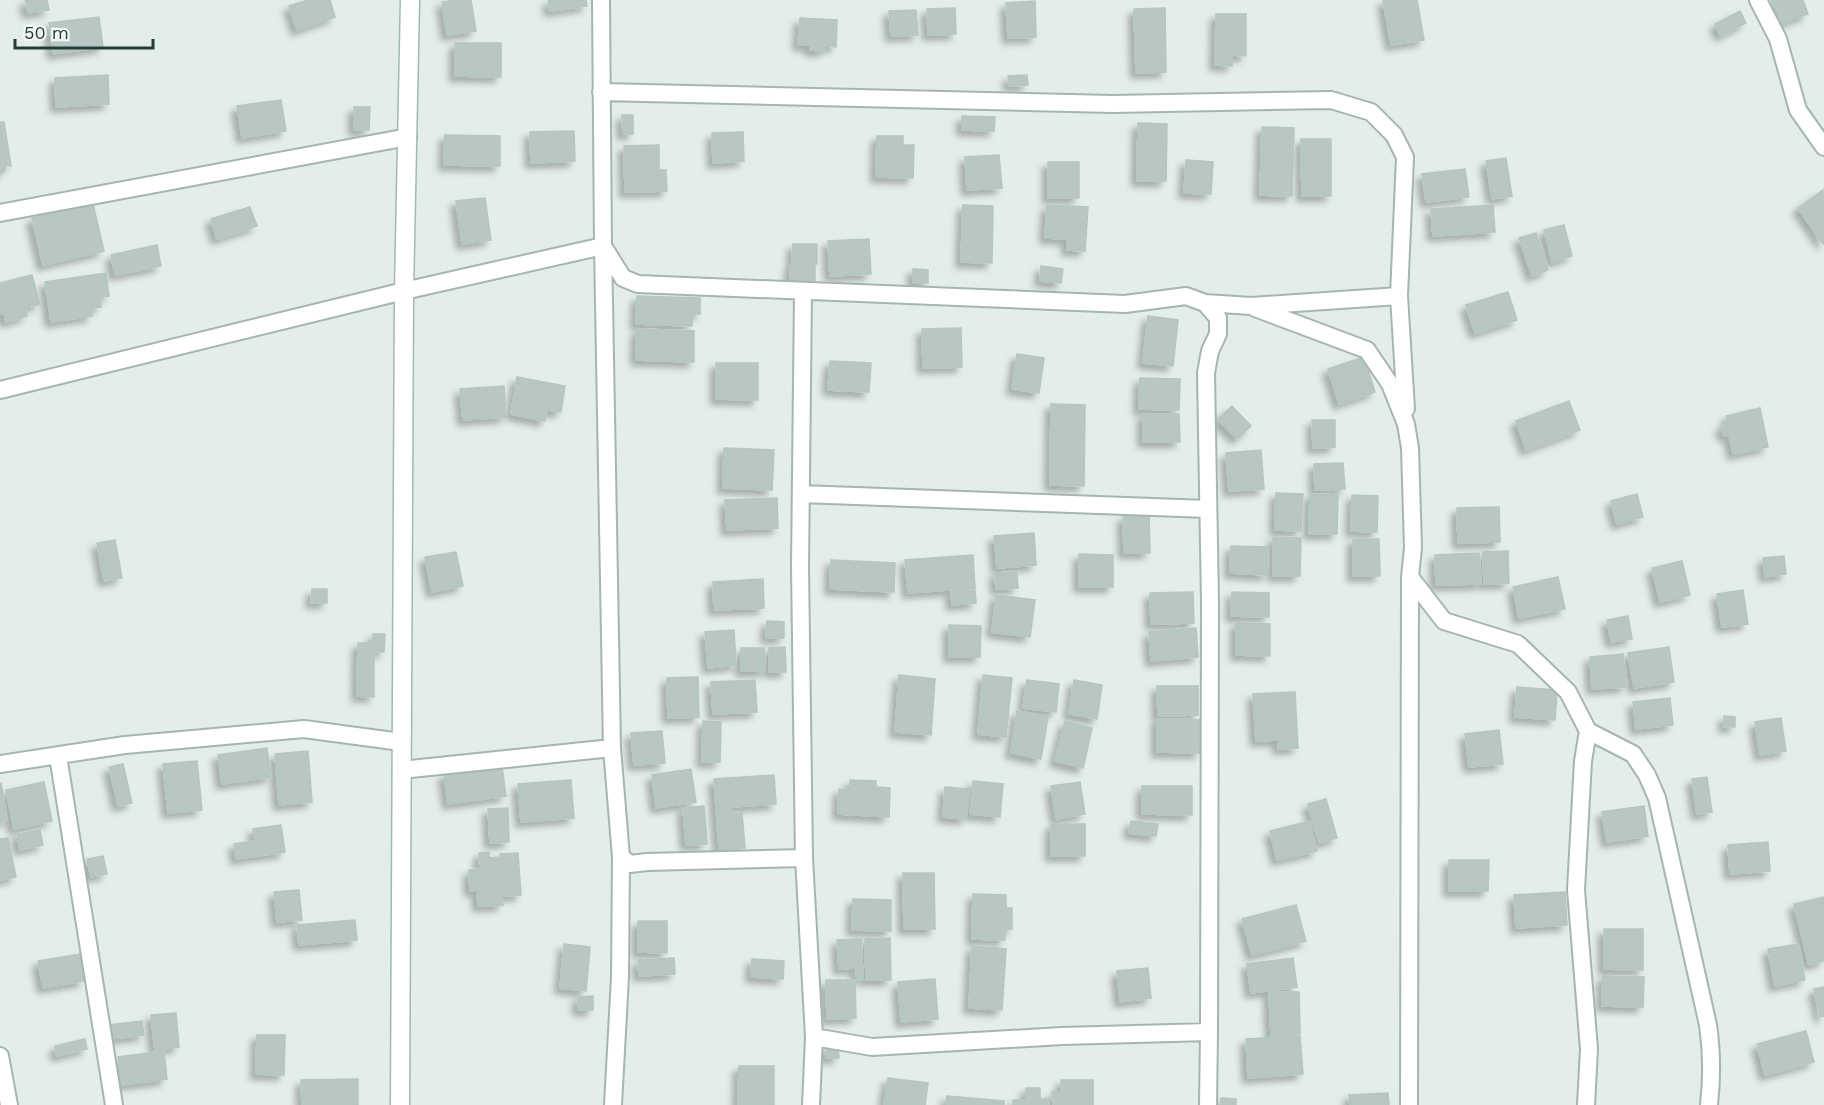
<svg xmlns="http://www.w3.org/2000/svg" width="1824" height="1105" viewBox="0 0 1824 1105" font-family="'Work Sans',sans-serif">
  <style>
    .building { fill: #b8c7c3; stroke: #b5c6c2; stroke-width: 1.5; filter: url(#shadow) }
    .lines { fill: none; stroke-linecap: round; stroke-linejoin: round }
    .street-casing { stroke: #a5b5b2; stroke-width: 20 }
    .secondary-casing { stroke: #a1b8b4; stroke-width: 21 }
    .street { stroke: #fff; stroke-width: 16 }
    .secondary { stroke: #fff; stroke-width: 18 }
  </style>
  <defs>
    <filter id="shadow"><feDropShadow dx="-5.5" dy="5.5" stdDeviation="3" flood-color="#0004"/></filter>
  </defs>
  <rect width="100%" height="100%" fill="#e3edea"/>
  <path class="building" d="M 25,0 L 47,0 L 49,10 L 28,13 Z
    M 308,0 L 330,0 L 335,17 L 297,30 L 289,6 Z
    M 458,0 L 471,0 L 476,31 L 447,35 L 442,2 Z
    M 548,0 L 586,0 L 587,6 L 550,11 Z
    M 1383,0 L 1417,0 L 1424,40 L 1391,45 Z
    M 1771,0 L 1803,0 L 1808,14 L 1780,24 Z
    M 1035,1 L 1036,37 L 1008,38 L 1006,3 Z
    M 955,8 L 956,34 L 928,35 L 927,9 Z
    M 1165,8 L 1166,72 L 1136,73 L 1134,9 Z
    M 916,10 L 918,35 L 891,36 L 889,11 Z
    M 1740,11 L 1746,23 L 1721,36 L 1715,24 Z
    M 1216,14 L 1246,14 L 1246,56 L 1232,55 L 1232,66 L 1215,65 Z
    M 99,17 L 103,47 L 53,54 L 49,23 Z
    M 800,18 L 837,20 L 836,47 L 825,46 L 825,51 L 810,50 L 810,45 L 798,45 Z
    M 455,43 L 501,43 L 501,77 L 455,76 Z
    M 108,75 L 109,104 L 56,107 L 55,78 Z
    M 1027,75 L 1028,85 L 1009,86 L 1008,76 Z
    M 281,100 L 286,131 L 242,138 L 237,106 Z
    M 354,107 L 370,107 L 369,130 L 354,130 Z
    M 622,115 L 633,115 L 633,134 L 623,134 Z
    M 962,116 L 995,117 L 994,131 L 962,130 Z
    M 0,122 L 4,122 L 11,166 L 6,165 L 4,172 L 0,173 Z
    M 1138,123 L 1167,124 L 1166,181 L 1137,181 Z
    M 1262,127 L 1294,128 L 1292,196 L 1260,195 Z
    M 574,131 L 575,161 L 531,163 L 530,132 Z
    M 743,132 L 744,161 L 713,163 L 712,133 Z
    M 445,135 L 500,136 L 500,166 L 444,165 Z
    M 877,136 L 903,136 L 903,145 L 914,145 L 913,178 L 876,177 Z
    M 1301,139 L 1331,139 L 1331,196 L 1302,196 Z
    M 659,145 L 659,170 L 666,170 L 667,191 L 625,192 L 624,146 Z
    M 999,155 L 1002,188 L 967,190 L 965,157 Z
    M 1506,158 L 1512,196 L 1492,199 L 1486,161 Z
    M 1186,160 L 1213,162 L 1211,194 L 1184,193 Z
    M 1048,162 L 1079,162 L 1079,198 L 1048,198 Z
    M 1465,169 L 1469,197 L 1426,202 L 1422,174 Z
    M 1823,190 L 1824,244 L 1823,244 L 1798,208 Z
    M 485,198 L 491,240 L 462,244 L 456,201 Z
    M 93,204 L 104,251 L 43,265 L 32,218 Z
    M 963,205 L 993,206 L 992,263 L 961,262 Z
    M 1047,205 L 1088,207 L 1085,251 L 1067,250 L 1067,239 L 1045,238 Z
    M 1493,205 L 1495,232 L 1433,236 L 1431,209 Z
    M 250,207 L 257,226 L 217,239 L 211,219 Z
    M 1564,225 L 1572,256 L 1552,262 L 1544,230 Z
    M 1536,233 L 1548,270 L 1532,276 L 1519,238 Z
    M 869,239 L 871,274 L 830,276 L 828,241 Z
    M 793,244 L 817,244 L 817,264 L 792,264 Z
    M 157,245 L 161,266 L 115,275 L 111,255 Z
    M 815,265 L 815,282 L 790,283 L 790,266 Z
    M 1041,266 L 1063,269 L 1061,283 L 1040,281 Z
    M 913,269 L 928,270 L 928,283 L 913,283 Z
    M 106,273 L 109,296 L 100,297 L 101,307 L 91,308 L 92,316 L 51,322 L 45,282 Z
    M 32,275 L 40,304 L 25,308 L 27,316 L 6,322 L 4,313 L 0,314 L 0,283 Z
    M 1508,292 L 1517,320 L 1475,333 L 1466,305 Z
    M 637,296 L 700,298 L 700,314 L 692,314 L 692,326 L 636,324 Z
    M 1148,316 L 1178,320 L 1173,366 L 1143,363 Z
    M 961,328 L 962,367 L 923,368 L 922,329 Z
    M 637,329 L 694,331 L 694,362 L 636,360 Z
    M 1017,354 L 1044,358 L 1039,393 L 1012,389 Z
    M 1364,357 L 1375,392 L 1339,404 L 1328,369 Z
    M 830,361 L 871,363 L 869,392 L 828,390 Z
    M 716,363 L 758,363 L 758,400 L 716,399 Z
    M 517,377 L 565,386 L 561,412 L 547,410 L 545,421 L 511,414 Z
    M 1140,378 L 1180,379 L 1179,410 L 1139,409 Z
    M 504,386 L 506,417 L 463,420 L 460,389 Z
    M 1569,401 L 1580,430 L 1526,450 L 1516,421 Z
    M 1051,404 L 1085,405 L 1084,486 L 1050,485 Z
    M 1232,406 L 1251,426 L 1237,439 L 1218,419 Z
    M 1760,408 L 1768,447 L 1733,454 L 1729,435 L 1724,436 L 1721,426 L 1728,424 L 1726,416 Z
    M 1143,414 L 1179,414 L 1180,442 L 1143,442 Z
    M 1312,420 L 1335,420 L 1335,447 L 1313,448 Z
    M 724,448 L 774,450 L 772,490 L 723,488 Z
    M 1261,450 L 1264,489 L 1229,491 L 1226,453 Z
    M 1343,463 L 1345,489 L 1315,490 L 1314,464 Z
    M 1276,493 L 1303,494 L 1301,531 L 1275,530 Z
    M 1310,494 L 1338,495 L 1337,534 L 1309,534 Z
    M 1637,494 L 1643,517 L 1617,524 L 1611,501 Z
    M 1352,495 L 1378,496 L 1377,532 L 1351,531 Z
    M 777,498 L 778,528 L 727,530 L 725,500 Z
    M 1499,507 L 1500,542 L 1458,543 L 1457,508 Z
    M 1123,516 L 1149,516 L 1150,553 L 1124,553 Z
    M 1034,533 L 1036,565 L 997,568 L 994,536 Z
    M 1273,537 L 1301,538 L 1300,576 L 1273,576 Z
    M 1353,539 L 1379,539 L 1380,576 L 1353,576 Z
    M 115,540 L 122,578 L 104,581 L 97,543 Z
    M 1231,546 L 1268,547 L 1267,575 L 1230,573 Z
    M 1508,551 L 1509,583 L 1484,584 L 1483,552 Z
    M 456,552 L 463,586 L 432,592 L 425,557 Z
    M 1479,553 L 1481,584 L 1436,585 L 1435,555 Z
    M 1079,554 L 1113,555 L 1113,587 L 1079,587 Z
    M 973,555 L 975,588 L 908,593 L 905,560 Z
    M 1784,556 L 1786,574 L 1765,577 L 1763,558 Z
    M 831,560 L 895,563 L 894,592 L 830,589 Z
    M 1682,561 L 1690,595 L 1660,602 L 1652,568 Z
    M 1017,572 L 1018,588 L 996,589 L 995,573 Z
    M 1558,577 L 1565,609 L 1519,618 L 1513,587 Z
    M 763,579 L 764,608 L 714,610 L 713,582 Z
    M 312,589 L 327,589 L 327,603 L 311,603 Z
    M 975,590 L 976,603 L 952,605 L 951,592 Z
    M 1743,590 L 1748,624 L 1722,627 L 1717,594 Z
    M 1193,592 L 1194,623 L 1151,624 L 1150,593 Z
    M 1232,592 L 1269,593 L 1269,617 L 1231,616 Z
    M 996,595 L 1035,600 L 1030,637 L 992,632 Z
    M 1628,616 L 1632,639 L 1611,642 L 1607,620 Z
    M 767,621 L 784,622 L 784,638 L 766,638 Z
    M 1236,623 L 1270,624 L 1270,656 L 1236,655 Z
    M 949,625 L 981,626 L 980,657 L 949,657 Z
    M 1196,628 L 1198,657 L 1151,661 L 1149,632 Z
    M 734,630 L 736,665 L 708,668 L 705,632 Z
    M 373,634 L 385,634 L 384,652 L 374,652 L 374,697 L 357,696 L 358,643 L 373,643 Z
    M 785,647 L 786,672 L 769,672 L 769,648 Z
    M 1669,647 L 1674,682 L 1634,688 L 1628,653 Z
    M 741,648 L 764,648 L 765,671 L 741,671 Z
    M 1623,654 L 1626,687 L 1592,689 L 1590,657 Z
    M 899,675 L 935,679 L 931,735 L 895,732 Z
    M 983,675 L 1012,678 L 1006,737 L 978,734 Z
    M 698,677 L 699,717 L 668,718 L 667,678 Z
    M 755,680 L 757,712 L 713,714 L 711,682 Z
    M 1027,680 L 1059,684 L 1056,712 L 1023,708 Z
    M 1074,680 L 1102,685 L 1097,719 L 1069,714 Z
    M 1157,686 L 1198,686 L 1198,715 L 1158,716 Z
    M 1517,687 L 1557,690 L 1555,720 L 1515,717 Z
    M 1295,692 L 1298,748 L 1278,749 L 1278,740 L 1256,741 L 1253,694 Z
    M 1670,698 L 1673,725 L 1636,729 L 1633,702 Z
    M 1017,711 L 1048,717 L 1041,759 L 1011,753 Z
    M 1724,716 L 1735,717 L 1735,727 L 1724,727 Z
    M 1781,718 L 1786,751 L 1760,755 L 1755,722 Z
    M 1157,719 L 1201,720 L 1200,753 L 1157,752 Z
    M 703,721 L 721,722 L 720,762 L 702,762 Z
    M 1065,721 L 1092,728 L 1083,768 L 1055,761 Z
    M 1499,730 L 1503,764 L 1469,767 L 1465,734 Z
    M 662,731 L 665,763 L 634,765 L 631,733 Z
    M 267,748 L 271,777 L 222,784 L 218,755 Z
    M 308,751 L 312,802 L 279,805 L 275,754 Z
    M 197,761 L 202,810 L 168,813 L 163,764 Z
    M 123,764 L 132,803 L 118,806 L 109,767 Z
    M 502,766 L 506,796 L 448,804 L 444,774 Z
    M 691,769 L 696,802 L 656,808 L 652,775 Z
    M 774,775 L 776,804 L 731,807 L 731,814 L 742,813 L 745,848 L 719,849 L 714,779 Z
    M 1707,777 L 1712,812 L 1697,814 L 1692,779 Z
    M 571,780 L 574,818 L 521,822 L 518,784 Z
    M 850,780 L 876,781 L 876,787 L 890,788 L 889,817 L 838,814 L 839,789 L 850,790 Z
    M 973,781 L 1003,784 L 1000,817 L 970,814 Z
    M 44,782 L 52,821 L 14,829 L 6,790 Z
    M 1080,782 L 1085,814 L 1056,819 L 1051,786 Z
    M 1,783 L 7,820 L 0,822 L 0,784 Z
    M 1142,786 L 1192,786 L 1192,815 L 1142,814 Z
    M 945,787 L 969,789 L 966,819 L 943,817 Z
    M 1326,799 L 1337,838 L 1319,843 L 1308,804 Z
    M 704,806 L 707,844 L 686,845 L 683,808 Z
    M 1644,806 L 1648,836 L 1607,842 L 1602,812 Z
    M 508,808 L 509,842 L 490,843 L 488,809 Z
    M 1131,821 L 1158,824 L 1156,836 L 1129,833 Z
    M 1310,821 L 1317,851 L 1277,860 L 1270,831 Z
    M 1051,824 L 1085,824 L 1085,856 L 1051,856 Z
    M 281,825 L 285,852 L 236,859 L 234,844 L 255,841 L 253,829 Z
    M 40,830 L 43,845 L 20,850 L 17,834 Z
    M 8,838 L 16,877 L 0,880 L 0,839 Z
    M 1768,842 L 1770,871 L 1730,874 L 1728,845 Z
    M 489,852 L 489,858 L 500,857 L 500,854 L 518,853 L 521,895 L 502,896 L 503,905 L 478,906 L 477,890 L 470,891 L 469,870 L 480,869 L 479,853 Z
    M 103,856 L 107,874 L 91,877 L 87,859 Z
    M 1449,860 L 1489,860 L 1488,891 L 1449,891 Z
    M 903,873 L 934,873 L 935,929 L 904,929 Z
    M 299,890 L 302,920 L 277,922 L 274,892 Z
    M 1565,892 L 1567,925 L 1516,928 L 1514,895 Z
    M 973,894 L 1006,895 L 1006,908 L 1012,908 L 1012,929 L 1005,929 L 1005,940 L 972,939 Z
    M 1824,897 L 1824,961 L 1809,965 L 1794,904 Z
    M 853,899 L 891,900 L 891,931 L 852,930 Z
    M 1296,905 L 1306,941 L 1252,955 L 1242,919 Z
    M 355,920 L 357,940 L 299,945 L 297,925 Z
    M 638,921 L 667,921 L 667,953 L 638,952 Z
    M 1604,929 L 1643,929 L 1643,970 L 1604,969 Z
    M 890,938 L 891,980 L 866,980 L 865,939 Z
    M 861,939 L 863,979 L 857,980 L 856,968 L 839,969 L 837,940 Z
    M 564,944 L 590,947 L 586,991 L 560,988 Z
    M 1798,944 L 1805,980 L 1775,986 L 1768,949 Z
    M 972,946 L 1006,949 L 1002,1010 L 969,1008 Z
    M 80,954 L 84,981 L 43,988 L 38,961 Z
    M 674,958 L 675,974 L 639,976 L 638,960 Z
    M 1293,958 L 1297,987 L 1251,993 L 1247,964 Z
    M 752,959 L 784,961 L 783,979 L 751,977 Z
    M 1148,968 L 1151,998 L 1120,1002 L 1117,971 Z
    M 1603,976 L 1644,977 L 1643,1007 L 1602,1006 Z
    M 935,979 L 938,1019 L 901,1022 L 898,982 Z
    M 826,980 L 855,980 L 856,1018 L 827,1019 Z
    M 1824,987 L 1824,1016 L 1820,1017 L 1814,989 Z
    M 1269,992 L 1299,992 L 1300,1034 L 1271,1035 Z
    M 593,996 L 593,1010 L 578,1010 L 578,997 Z
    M 176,1013 L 179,1047 L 155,1050 L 151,1015 Z
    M 142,1021 L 144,1035 L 111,1039 L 109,1025 Z
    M 1806,1031 L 1814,1062 L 1765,1075 L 1757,1044 Z
    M 257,1035 L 285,1035 L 284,1075 L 256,1074 Z
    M 1300,1036 L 1303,1074 L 1248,1078 L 1246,1039 Z
    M 85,1039 L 87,1049 L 57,1056 L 55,1046 Z
    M 826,1047 L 838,1047 L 839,1058 L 826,1058 Z
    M 164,1051 L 167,1079 L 122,1085 L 118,1057 Z
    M 739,1066 L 774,1066 L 774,1105 L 738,1105 Z
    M 888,1078 L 928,1083 L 925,1105 L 884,1105 Z
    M 358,1079 L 358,1105 L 302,1105 L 301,1080 Z
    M 1061,1080 L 1093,1080 L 1093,1105 L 1053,1105 L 1052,1092 L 1061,1092 Z
    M 1026,1088 L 1040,1088 L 1040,1099 L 1049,1099 L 1049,1105 L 1013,1105 L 1013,1100 L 1026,1100 Z
    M 1388,1093 L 1389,1105 L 1350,1105 L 1349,1095 Z
    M 947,1096 L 1004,1101 L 1004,1105 L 946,1105 Z
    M 1221,1098 L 1236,1099 L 1236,1105 L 1221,1105 Z"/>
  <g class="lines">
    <g class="street-casing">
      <path id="street" d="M 601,0 L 603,246 L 623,278 L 638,284 L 1125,304 L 1186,296 L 1205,303 L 1218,318 L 1218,334 L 1210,351 L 1206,373 L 1210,603 L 1209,1032
        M 1758,0 L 1778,39 L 1798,110 L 1824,147
        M 601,92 L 1113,104 L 1331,100 L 1371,112 L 1394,135 L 1405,157 L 1399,296 L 1251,306 L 1205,303
        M 0,213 L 408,137
        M 803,291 L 800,567 L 804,858 L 814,1037 L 872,1047 L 1062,1036 L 1209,1032 L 1208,1105
        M 1399,296 L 1406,409
        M 1255,308 L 1367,350 L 1390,384 L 1406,424 L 1410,448 L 1413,548 L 1410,577 L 1444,621 L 1518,644 L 1568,692 L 1588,731 L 1633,754 L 1647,775 L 1657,798 L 1708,1025 C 1712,1052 1712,1078 1709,1105
        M 0,390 L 404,291 L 603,246 L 612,748 L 621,857 L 630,864 L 647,862 L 804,858
        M 801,494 L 1208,509
        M 58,756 L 114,1105
        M 0,764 L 125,745 L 304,729 L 401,742
        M 401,770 L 612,748
        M 0,1056 L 9,1105
        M 613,1105 L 620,977 L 621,857
        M 811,1105 L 814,1037
        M 1409,1105 L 1410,577
        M 1586,1105 L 1589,1049 L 1576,890 L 1583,761 L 1588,731"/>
    </g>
    <g class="secondary-casing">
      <path id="secondary" d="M 400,1105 L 404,291 L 410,0"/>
    </g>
    <use href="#street" class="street"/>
    <use href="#secondary" class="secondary"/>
  </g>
  <path d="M15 39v9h138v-9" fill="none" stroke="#223e3b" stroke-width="3"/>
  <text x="24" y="39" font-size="18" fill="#223e3b" stroke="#f3f9f7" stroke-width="4.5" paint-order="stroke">50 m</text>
</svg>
